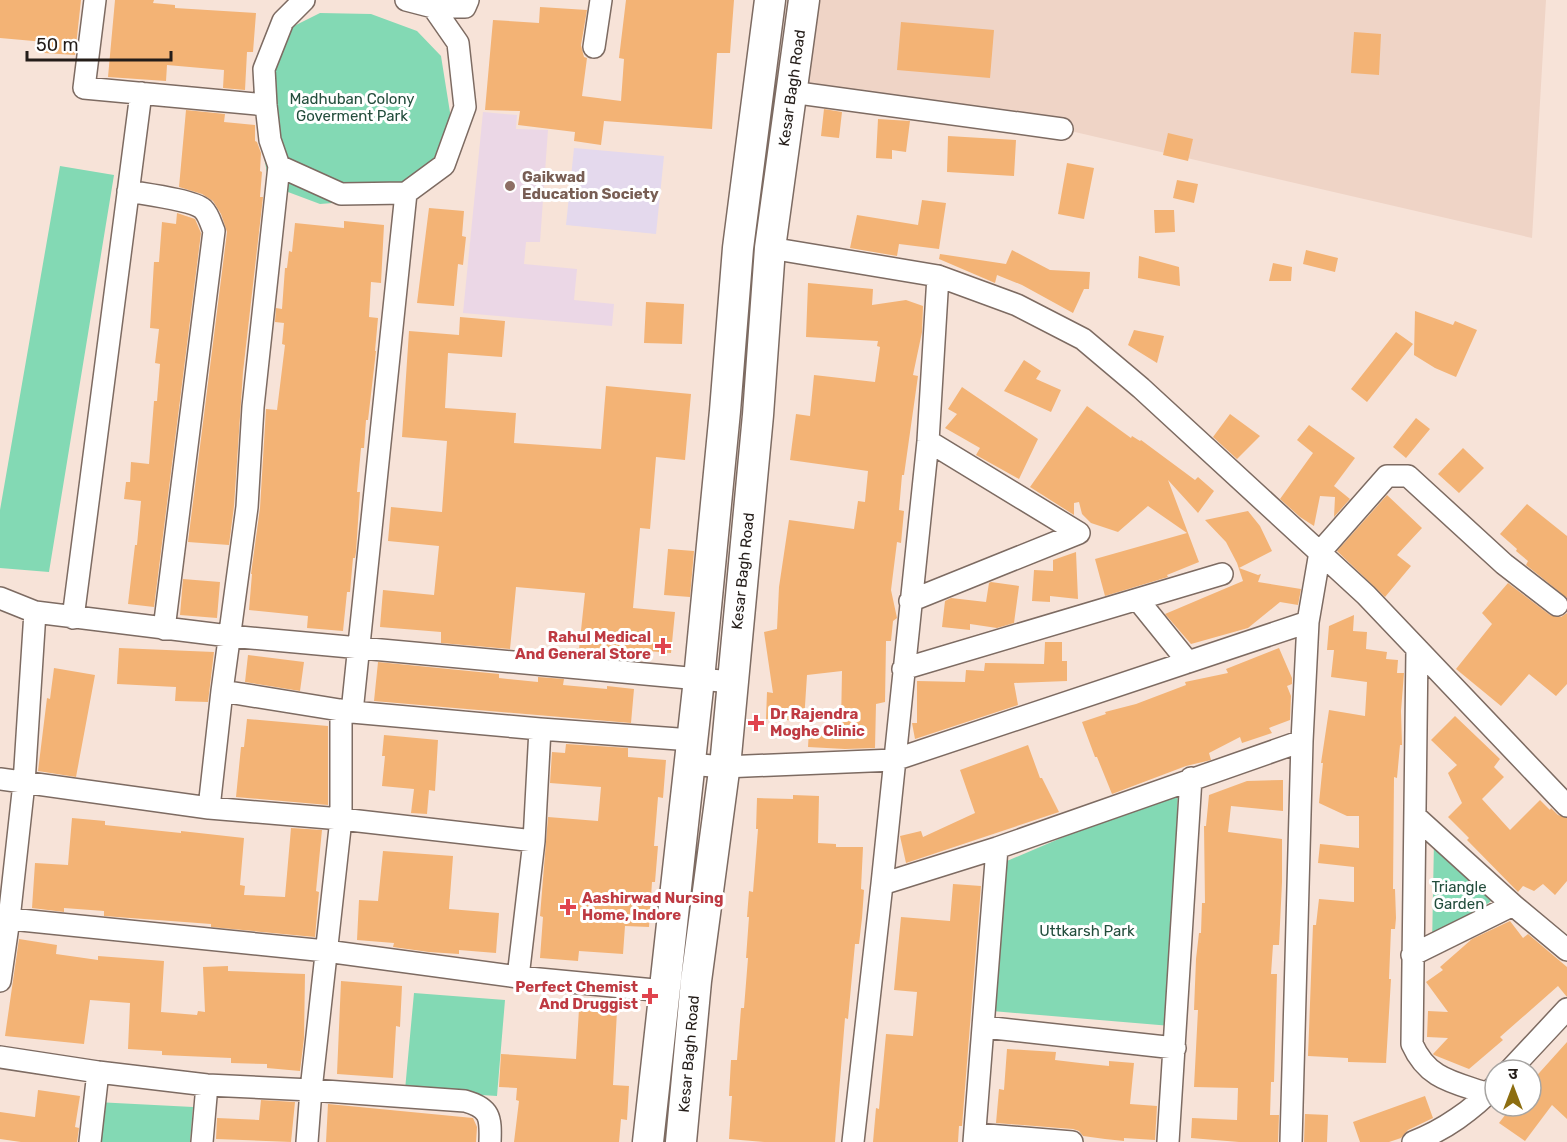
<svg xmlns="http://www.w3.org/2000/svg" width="1567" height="1142" viewBox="0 0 1567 1142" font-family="Rubik,'Noto Sans Devanagari',sans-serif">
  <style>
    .built { fill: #efd4c6 }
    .industrial { fill: #e4d9ed }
    .education { fill: #ebd7e6 }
    .green { fill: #83d9b4 }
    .building { fill: #f3b375 }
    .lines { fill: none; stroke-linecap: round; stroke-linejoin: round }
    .minor-casing { stroke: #7d6b62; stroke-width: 24 }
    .secondary-casing { stroke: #7d6b62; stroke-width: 33 }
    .minor { stroke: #fff; stroke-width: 21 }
    .secondary { stroke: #fff; stroke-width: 30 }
    .education-dot { fill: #8d6e63; stroke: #fff; stroke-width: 2 }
    .health-dot { fill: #e0444e; stroke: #fff; stroke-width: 2 }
    .labels { text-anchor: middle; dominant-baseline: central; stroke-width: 6; stroke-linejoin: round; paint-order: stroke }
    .street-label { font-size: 15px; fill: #241d19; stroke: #fff }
    .park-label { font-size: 15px; fill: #234d3c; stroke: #fff }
    .education-label { font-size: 15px; font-weight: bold; fill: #785e54; stroke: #fff; text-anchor: start }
    .health-label { font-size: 15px; font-weight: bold; fill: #be3a42; stroke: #fff; text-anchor: end }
  </style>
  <rect width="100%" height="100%" fill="#f7e3d8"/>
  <path class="built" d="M 803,0 L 1546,0 L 1532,238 L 1062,129 L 791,92 Z"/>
  <path class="industrial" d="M 574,148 L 664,156 L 656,234 L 566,225 Z"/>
  <path class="education" d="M 483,112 L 517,115 L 516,129 L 548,130 L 540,242 L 526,242 L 524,264 L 577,269 L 574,300 L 614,304 L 612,326 L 463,313 Z"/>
  <path class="green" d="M 320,13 L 371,14 L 417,31 L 441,56 L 452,125 L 438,153 L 417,181 L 398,198 L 320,204 L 288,192 L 267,173 L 253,97 L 260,55 L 288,29 Z
    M 60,166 L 114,175 L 49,572 L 0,568 L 0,510 Z
    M 1178,788 L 1171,1026 L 992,1011 L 1007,861 Z
    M 1434,841 L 1496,897 L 1432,947 Z
    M 414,993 L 505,1000 L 497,1096 L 405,1090 Z
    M 96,1102 L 193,1107 L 190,1142 L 100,1142 Z"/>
  <path class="building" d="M 0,0 L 81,0 L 75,55 L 44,53 L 45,42 L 0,38 Z
    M 115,0 L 154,0 L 153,3 L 175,5 L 175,8 L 256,13 L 253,52 L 247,52 L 245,90 L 223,88 L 224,70 L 167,65 L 166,81 L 108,77 Z
    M 626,0 L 734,0 L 730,53 L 717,53 L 712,129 L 604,121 L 601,145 L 574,141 L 575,132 L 518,125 L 520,111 L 485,110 L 493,20 L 539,23 L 540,7 L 587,10 L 581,45 L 584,57 L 587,58 L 582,96 L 621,101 L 624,59 L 619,58 Z
    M 901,22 L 994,30 L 990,78 L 897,70 Z
    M 1354,32 L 1381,34 L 1379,75 L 1351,73 Z
    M 824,109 L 842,112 L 839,138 L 821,136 Z
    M 186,110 L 225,114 L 224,122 L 255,125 L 255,141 L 257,142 L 261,153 L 260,171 L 262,172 L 260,197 L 263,197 L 243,372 L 234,506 L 229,545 L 188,542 L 227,232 L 221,214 L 213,201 L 202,194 L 179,187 Z
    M 878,119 L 910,121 L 906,152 L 892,150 L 892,159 L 876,158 Z
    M 1168,133 L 1193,139 L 1188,161 L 1163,155 Z
    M 948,136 L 1016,140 L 1014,176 L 947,172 Z
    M 1067,163 L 1094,168 L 1084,219 L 1058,214 Z
    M 1177,180 L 1198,184 L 1194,203 L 1173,198 Z
    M 922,200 L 946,203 L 939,249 L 899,244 L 897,256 L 850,248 L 857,215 L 918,225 Z
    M 429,208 L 464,211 L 462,236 L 466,237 L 463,265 L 458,264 L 454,306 L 417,303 Z
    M 1154,210 L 1174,210 L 1175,232 L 1155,233 Z
    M 177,213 L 195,219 L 201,233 L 154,607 L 128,604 L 135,545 L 137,545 L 141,501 L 124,499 L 126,482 L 130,482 L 131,462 L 149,464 L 154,401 L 157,401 L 160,364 L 155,363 L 159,329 L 150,328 L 154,262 L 159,262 L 162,222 L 176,224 Z
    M 344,221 L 384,225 L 381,283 L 371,282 L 369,317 L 378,318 L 375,351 L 376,351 L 368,420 L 366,420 L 364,448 L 361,448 L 357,492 L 360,492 L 356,552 L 355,558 L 353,558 L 350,592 L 347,592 L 343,631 L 307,628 L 308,616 L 249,610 L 252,574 L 251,574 L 260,508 L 266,409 L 277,410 L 285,345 L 282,344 L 284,323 L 275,322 L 276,308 L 282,309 L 285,268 L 287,268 L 289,251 L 292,252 L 295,223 L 344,228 Z
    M 1012,250 L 1050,270 L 1090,272 L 1089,289 L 1084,289 L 1073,313 L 1022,285 L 997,275 L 995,283 L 939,259 L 940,254 L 1006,264 Z
    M 1306,250 L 1338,258 L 1335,272 L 1303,264 Z
    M 1139,256 L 1179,267 L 1180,286 L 1138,278 Z
    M 1273,263 L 1292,267 L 1291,281 L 1269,281 Z
    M 808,283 L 873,289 L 872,305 L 906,300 L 923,306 L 922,332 L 913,375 L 918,376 L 904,475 L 902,475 L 899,510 L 904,511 L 901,543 L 897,542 L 891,590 L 897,618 L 893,621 L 891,641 L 886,641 L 885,702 L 876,704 L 875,748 L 845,749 L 808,747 L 809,730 L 841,725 L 842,671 L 807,675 L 804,721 L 766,719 L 767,692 L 773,693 L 764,632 L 777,629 L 779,587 L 789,520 L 854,529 L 858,501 L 865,502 L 868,471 L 790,460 L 796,414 L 810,416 L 814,375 L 875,382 L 880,347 L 877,346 L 878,341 L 806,337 Z
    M 646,302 L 684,304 L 682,344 L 644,343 Z
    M 1415,311 L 1453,325 L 1455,321 L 1477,330 L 1456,377 L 1435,368 L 1414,355 Z
    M 460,317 L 505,321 L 502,357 L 448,353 L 445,408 L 516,413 L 514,443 L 601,449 L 606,386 L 691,394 L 685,460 L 656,457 L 650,529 L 640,528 L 633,608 L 675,612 L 671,653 L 611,648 L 610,652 L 579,649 L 585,593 L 516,587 L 510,649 L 441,643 L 441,632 L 380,627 L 383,590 L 434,595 L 439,546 L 388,541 L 391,507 L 442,512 L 447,441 L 402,437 L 409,331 L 459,335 Z
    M 1134,330 L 1164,336 L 1157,363 L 1128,345 Z
    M 1396,332 L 1413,344 L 1367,402 L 1351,389 Z
    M 1024,360 L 1041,371 L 1036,379 L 1061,390 L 1051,412 L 1004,391 Z
    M 962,387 L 1038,439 L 1019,479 L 976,455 L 980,448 L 945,428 L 957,414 L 948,409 Z
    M 1087,406 L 1131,438 L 1132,436 L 1140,441 L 1141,440 L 1195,480 L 1198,477 L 1214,491 L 1198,513 L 1168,480 L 1199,562 L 1167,575 L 1168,577 L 1105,596 L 1095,559 L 1187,533 L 1148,506 L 1118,532 L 1091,523 L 1082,514 L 1079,502 L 1074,503 L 1074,515 L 1030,487 Z
    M 1230,414 L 1260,436 L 1237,459 L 1213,437 Z
    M 1416,418 L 1430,429 L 1406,458 L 1393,447 Z
    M 1309,425 L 1355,458 L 1334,486 L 1350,499 L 1334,517 L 1335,497 L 1320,496 L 1314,526 L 1300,517 L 1280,499 L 1313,453 L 1297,440 Z
    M 1463,448 L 1484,468 L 1459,493 L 1438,474 Z
    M 1387,495 L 1422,528 L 1397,555 L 1411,566 L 1385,597 L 1337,551 Z
    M 1527,504 L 1567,536 L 1567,598 L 1526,565 L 1528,561 L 1516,551 L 1517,549 L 1500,534 Z
    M 1248,511 L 1260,526 L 1272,551 L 1239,568 L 1258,575 L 1261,574 L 1258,582 L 1301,589 L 1298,605 L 1280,602 L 1248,628 L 1191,644 L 1165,614 L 1243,581 L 1237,563 L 1226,542 L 1205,520 Z
    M 668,549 L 694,551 L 690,597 L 664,595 Z
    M 1076,552 L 1078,599 L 1050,596 L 1050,602 L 1032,601 L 1034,570 L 1053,571 L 1053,560 Z
    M 183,579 L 220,582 L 217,618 L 180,615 Z
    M 991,582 L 1019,586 L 1014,623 L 997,628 L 970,624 L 970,630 L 942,627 L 945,601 L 951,598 L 986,602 L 989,583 Z
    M 1508,583 L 1550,615 L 1561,617 L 1567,613 L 1567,684 L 1556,696 L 1529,674 L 1501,706 L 1456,669 L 1492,624 L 1482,613 Z
    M 1354,615 L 1353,631 L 1367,632 L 1366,649 L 1387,652 L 1386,659 L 1398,660 L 1397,673 L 1404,673 L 1401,711 L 1402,745 L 1400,745 L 1397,778 L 1394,777 L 1393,889 L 1395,889 L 1396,918 L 1395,929 L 1391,929 L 1389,979 L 1391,979 L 1386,1063 L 1348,1062 L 1348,1058 L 1308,1056 L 1313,925 L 1316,925 L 1319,899 L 1354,902 L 1354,867 L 1318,863 L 1320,844 L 1359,848 L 1359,816 L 1347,816 L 1319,803 L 1323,763 L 1321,763 L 1329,710 L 1365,716 L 1367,682 L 1331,677 L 1334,650 L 1327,650 L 1329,626 Z
    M 1045,642 L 1062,642 L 1062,661 L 1067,661 L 1067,681 L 1014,683 L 1018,705 L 915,739 L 912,723 L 917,723 L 917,681 L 965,682 L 966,670 L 984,671 L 985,663 L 1044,664 Z
    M 119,648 L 214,652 L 208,702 L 175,701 L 176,687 L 117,684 Z
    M 1279,648 L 1292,678 L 1292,684 L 1287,686 L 1291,696 L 1290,720 L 1269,728 L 1272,733 L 1242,743 L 1240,737 L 1209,753 L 1211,760 L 1186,766 L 1112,794 L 1097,757 L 1095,757 L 1082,722 L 1106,714 L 1105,712 L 1136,704 L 1186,685 L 1185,682 L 1228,673 L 1226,669 Z
    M 248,655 L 304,662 L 300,691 L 245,682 Z
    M 378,662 L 499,674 L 499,678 L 538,682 L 538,677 L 564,679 L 563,685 L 607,689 L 607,686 L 634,689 L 631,723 L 374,701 Z
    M 54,668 L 95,675 L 76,777 L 38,771 L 47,698 L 50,699 Z
    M 1455,716 L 1500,759 L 1494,767 L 1504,777 L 1482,799 L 1510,830 L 1540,800 L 1550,810 L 1551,808 L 1558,815 L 1567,818 L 1567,881 L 1555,895 L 1543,884 L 1534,891 L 1523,886 L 1518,892 L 1467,840 L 1469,838 L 1448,817 L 1462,803 L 1448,773 L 1457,765 L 1431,740 Z
    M 247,719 L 328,726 L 328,805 L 236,797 L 241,747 L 244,747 Z
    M 384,735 L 438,740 L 435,791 L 429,790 L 427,814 L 411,813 L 414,789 L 382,786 L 385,756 L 382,756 Z
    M 566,744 L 628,748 L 628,757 L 666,760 L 663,798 L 658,797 L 654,846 L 658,846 L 655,882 L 652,882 L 649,927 L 625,926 L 623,954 L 579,951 L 578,961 L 540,958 L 543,917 L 540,916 L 548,817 L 598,821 L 601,787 L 550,783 L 552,752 L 565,753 Z
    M 1028,745 L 1040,778 L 1042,778 L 1059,812 L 906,863 L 900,836 L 921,831 L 923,837 L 975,813 L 960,770 Z
    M 1283,780 L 1283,811 L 1231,806 L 1228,832 L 1282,839 L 1282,882 L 1279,945 L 1273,945 L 1271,974 L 1277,974 L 1274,1082 L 1271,1082 L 1270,1115 L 1279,1115 L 1278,1142 L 1239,1142 L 1191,1138 L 1192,1118 L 1237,1120 L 1238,1088 L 1194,1087 L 1198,1010 L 1194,1010 L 1196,959 L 1199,933 L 1201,933 L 1202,903 L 1205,903 L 1204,826 L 1206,826 L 1209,795 L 1247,781 Z
    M 793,795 L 819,796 L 818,843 L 836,844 L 836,847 L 863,847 L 861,889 L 864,890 L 862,918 L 859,944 L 855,944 L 848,1019 L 845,1018 L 835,1142 L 764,1142 L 729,1139 L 732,1096 L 729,1096 L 731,1060 L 737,1060 L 741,1008 L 744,1008 L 748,958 L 746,958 L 749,917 L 747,917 L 749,891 L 753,892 L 758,829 L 756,829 L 757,798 L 793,799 Z
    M 72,818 L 105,821 L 105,825 L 142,829 L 181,833 L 181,831 L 244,838 L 240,885 L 245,886 L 244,895 L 285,897 L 291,828 L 322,830 L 316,891 L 319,892 L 315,937 L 211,927 L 211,924 L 104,916 L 104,911 L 64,908 L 64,912 L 32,908 L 35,863 L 68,865 Z
    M 383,851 L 453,856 L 449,909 L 499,913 L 496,953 L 459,950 L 459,954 L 429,952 L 393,947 L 394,943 L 357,940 L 359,900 L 378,901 Z
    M 953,884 L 981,886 L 962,1126 L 959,1126 L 958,1142 L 873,1142 L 876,1108 L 879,1109 L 886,1034 L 913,1036 L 917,992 L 894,990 L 901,917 L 950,921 Z
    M 1510,921 L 1523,938 L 1528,934 L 1567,967 L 1567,997 L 1558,986 L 1500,1037 L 1503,1040 L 1469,1069 L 1434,1055 L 1433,1054 L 1448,1038 L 1427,1037 L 1428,1011 L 1448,1012 L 1426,982 L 1443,970 L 1440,967 L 1472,939 Z
    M 19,939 L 57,945 L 56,954 L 98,960 L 98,956 L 164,961 L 161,1012 L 197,1015 L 198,1011 L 205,1012 L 203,967 L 228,966 L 228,971 L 305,974 L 304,1038 L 300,1071 L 267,1068 L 267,1064 L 231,1063 L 231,1058 L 162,1055 L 162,1051 L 128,1049 L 130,1003 L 90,1000 L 84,1044 L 5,1036 Z
    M 341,981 L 402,986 L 400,1027 L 396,1026 L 393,1078 L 337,1074 Z
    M 579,1009 L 617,1011 L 613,1085 L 629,1086 L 627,1120 L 621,1119 L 619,1142 L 514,1142 L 519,1101 L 516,1100 L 517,1088 L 499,1087 L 501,1054 L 576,1059 Z
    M 1567,1042 L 1567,1119 L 1552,1105 L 1525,1141 L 1499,1123 L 1512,1106 L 1531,1106 L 1531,1082 Z
    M 1007,1049 L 1056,1052 L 1055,1060 L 1080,1063 L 1109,1066 L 1109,1061 L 1134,1063 L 1130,1104 L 1157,1106 L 1155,1140 L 1124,1138 L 1124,1141 L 1105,1139 L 1083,1136 L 1079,1131 L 1073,1129 L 996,1123 L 999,1089 L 1004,1090 Z
    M 38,1090 L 80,1096 L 75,1127 L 79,1128 L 77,1142 L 21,1142 L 0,1139 L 0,1112 L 35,1117 Z
    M 1425,1096 L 1433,1118 L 1408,1130 L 1401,1138 L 1389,1142 L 1360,1142 L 1353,1122 Z
    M 261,1100 L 295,1102 L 291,1142 L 216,1139 L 217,1118 L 259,1120 Z
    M 328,1104 L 473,1118 L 477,1127 L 476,1142 L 326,1142 Z
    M 1305,1114 L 1328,1115 L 1327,1142 L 1304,1142 Z"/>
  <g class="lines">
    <g class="minor-casing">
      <path id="minor" d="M 95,0 L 84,88 L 266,105
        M 406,0 L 433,7 L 465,7 L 468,0
        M 594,47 L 601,0
        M 791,92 L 1062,129
        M 279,166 L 341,194 L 406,193 L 444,165 L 465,107 L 458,43 L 433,7
        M 128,191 C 144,194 193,200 203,209 C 209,215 211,224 214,231 L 164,629
        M 770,248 L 938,276 L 1017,305 L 1083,339 L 1141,388 L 1366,595 L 1567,806
        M 0,598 L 35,612 L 229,636 L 732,682
        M 1138,600 L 1188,662
        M 910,601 L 1079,533 L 928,441
        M 73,618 L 141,93
        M 1417,650 L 1412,1044 C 1428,1080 1454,1082 1488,1094
        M 903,669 L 1222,574
        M 222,691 L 352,712 L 540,729 L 692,740
        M 352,712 L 406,193
        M 689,764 L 724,767 L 894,760 L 1308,622
        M 0,779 L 209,808 L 341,819 L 534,841
        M 209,808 L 222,691 L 247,507 L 253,407 L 279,166 L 270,140 L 266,105 L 264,69 L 283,21 L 304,0
        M 882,884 L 997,848 L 1302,741
        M 1513,905 L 1567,950
        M 0,918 L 326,951 L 518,977 L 665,991
        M 1412,955 L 1513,905 L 1416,817
        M 518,977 L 534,841 L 540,729
        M 0,981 L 9,919 L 24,783 L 35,612
        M 984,1027 L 1175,1048
        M 0,1057 L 98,1072 L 207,1085 L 311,1090 L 465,1101 C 490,1108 491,1117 490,1142
        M 1510,1070 L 1567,1009
        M 975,1134 L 1072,1142
        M 90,1142 L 98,1072
        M 202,1142 L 207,1085
        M 307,1142 L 311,1090 L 341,819 L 341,710
        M 853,1142 L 882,884 L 928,441 L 938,276
        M 974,1142 L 997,848
        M 1168,1142 L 1191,778
        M 1291,1142 L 1302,741 L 1308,622 L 1320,552 L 1387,476 L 1408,476 L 1504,564 L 1557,605
        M 1413,1142 C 1443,1131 1474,1109 1495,1086"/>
    </g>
    <g class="secondary-casing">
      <path id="secondary" d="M 648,1142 L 699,679 L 725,411 L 738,248 L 770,0
        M 681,1142 L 696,981 L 726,756 L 758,415 L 770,248 L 804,0"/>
    </g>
    <use href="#minor" class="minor"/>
    <use href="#secondary" class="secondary"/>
  </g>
  <circle class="education-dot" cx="510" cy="186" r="6"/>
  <g class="health-dot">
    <path d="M660 637h6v6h6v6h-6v6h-6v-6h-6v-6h6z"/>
    <path d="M753 714h6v6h6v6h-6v6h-6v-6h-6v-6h6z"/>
    <path d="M565 898h6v6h6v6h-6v6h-6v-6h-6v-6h6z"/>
    <path d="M647 987h6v6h6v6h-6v6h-6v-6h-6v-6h6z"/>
  </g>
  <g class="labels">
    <g class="street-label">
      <text transform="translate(792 88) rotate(-82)">Kesar Bagh Road</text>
      <text transform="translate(743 571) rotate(-84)">Kesar Bagh Road</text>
      <text transform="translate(689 1054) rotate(-85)">Kesar Bagh Road</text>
    </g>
    <g class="park-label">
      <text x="352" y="99">Madhuban Colony<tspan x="352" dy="17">Goverment Park</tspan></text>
      <text x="1459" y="887">Triangle<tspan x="1459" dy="17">Garden</tspan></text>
      <text x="1087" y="931">Uttkarsh Park</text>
    </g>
    <g class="education-label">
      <text x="522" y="177">Gaikwad<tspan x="522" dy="17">Education Society</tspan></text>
    </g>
    <g class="health-label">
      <text x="651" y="637">Rahul Medical<tspan x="651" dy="17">And General Store</tspan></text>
      <text x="770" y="714" text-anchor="start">Dr Rajendra<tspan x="770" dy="17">Moghe Clinic</tspan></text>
      <text x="582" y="898" text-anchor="start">Aashirwad Nursing<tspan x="582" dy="17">Home, Indore</tspan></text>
      <text x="638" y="987">Perfect Chemist<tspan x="638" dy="17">And Druggist</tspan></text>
    </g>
  </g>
  <g transform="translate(1513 1088)"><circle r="28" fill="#ffffff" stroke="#a7a5a3" stroke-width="1.5"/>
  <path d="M0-4.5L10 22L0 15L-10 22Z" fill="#8d6e11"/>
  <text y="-9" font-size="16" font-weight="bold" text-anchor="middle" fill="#241d19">उ</text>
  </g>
  <path d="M27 51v9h144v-9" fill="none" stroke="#241d19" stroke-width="3"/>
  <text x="36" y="51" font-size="18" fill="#241d19" stroke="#ffffff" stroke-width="4.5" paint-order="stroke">50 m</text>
</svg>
